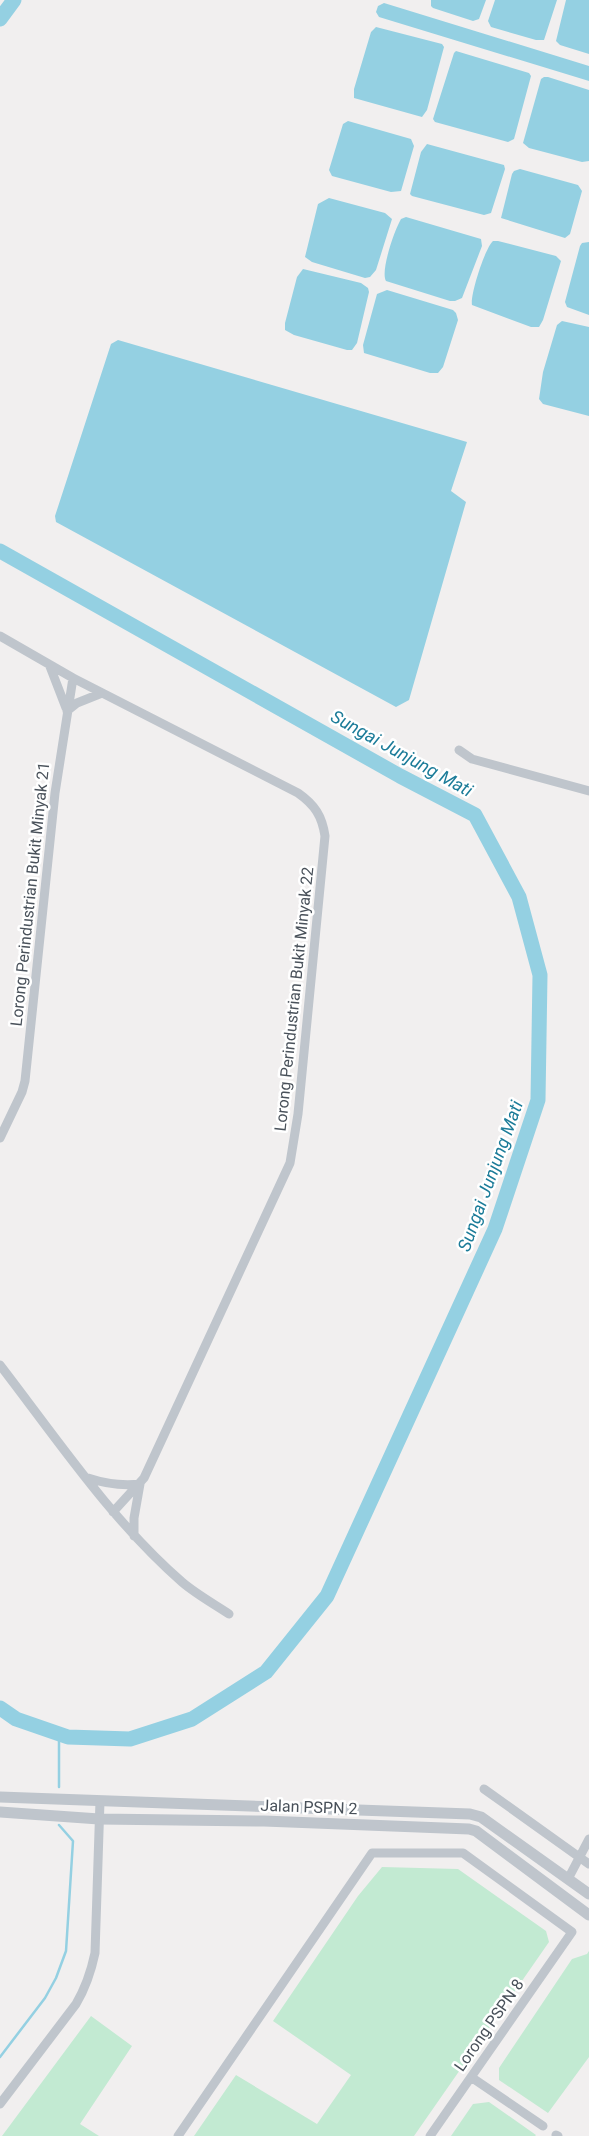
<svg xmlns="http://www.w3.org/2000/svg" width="589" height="2136" viewBox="0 0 589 2136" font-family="Roboto,sans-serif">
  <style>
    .green { fill: #c2ead2 }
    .water { fill: #94d0e2 }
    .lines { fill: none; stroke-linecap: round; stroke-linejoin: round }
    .stream { stroke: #94d0e2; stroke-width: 2.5 }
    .river { stroke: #94d0e2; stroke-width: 15 }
    .minor { stroke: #bfc5cc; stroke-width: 9 }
    .tertiary { stroke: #bfc5cc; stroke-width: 11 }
    .labels { text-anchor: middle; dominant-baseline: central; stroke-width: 5; stroke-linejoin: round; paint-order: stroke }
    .street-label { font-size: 16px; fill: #49515a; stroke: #fff }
    .water-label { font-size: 18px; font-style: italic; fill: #1c7c99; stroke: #fff }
  </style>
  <rect width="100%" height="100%" fill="#f1efef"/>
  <path class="green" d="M 382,1867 L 458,1869 L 546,1931 L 549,1942 L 414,2136 L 194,2136 L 236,2075 L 317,2124 L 351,2075 L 273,2021 L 358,1896 Z
    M 589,1951 L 589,2057 L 548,2113 L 499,2080 L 499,2068 L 572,1959 L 587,1954 Z
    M 91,2016 L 132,2046 L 80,2124 L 99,2136 L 2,2136 Z
    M 489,2102 L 536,2135 L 535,2136 L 451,2136 L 473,2104 Z"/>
  <path class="water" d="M 431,0 L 486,0 L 479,19 L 473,21 L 433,8 L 431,6 Z
    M 495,0 L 557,0 L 544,40 L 536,40 L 491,27 L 488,21 Z
    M 566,0 L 589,0 L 589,54 L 560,45 L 556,41 Z
    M 384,3 L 589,66 L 589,81 L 379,17 L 376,12 L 378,6 Z
    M 376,27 L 442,44 L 444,47 L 427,110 L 422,117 L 354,98 L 354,89 L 371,32 Z
    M 456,51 L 529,73 L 531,76 L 514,139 L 508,142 L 435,122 L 433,119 L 454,53 Z
    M 544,77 L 548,77 L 589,90 L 589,161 L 582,162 L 529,148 L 523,143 L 541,79 Z
    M 348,121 L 411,139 L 414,146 L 401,191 L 391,192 L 332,176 L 329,170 L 343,124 Z
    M 427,144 L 504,165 L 505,169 L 491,213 L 484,215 L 412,196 L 410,194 L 421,152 Z
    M 520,169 L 578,185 L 582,191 L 570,234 L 565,238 L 501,218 L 512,174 L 514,171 Z
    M 329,198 L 385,213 L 392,219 L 376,270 L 370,277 L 365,278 L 312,262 L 305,257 L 318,204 Z
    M 406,217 L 481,239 L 482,246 L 462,298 L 455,301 L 450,301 L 386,281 C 380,271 395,229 401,219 Z
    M 493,241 L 498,241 L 556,256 L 561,261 L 543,320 L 539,327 L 531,327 L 472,305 C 470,295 485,248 493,241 Z
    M 589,242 L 589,315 L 567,307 L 565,302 L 580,246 L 582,243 Z
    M 303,269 L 361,283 L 368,288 L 369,292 L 357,343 L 352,350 L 347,350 L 294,335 L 285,330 L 285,323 L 297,277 Z
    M 387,290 L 453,310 L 456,313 L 458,320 L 443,367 L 438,373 L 430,373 L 364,353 L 363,345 L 377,294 Z
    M 562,321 L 589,327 L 589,416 L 543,404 L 539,399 L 543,372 L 557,325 Z
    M 118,340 L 467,442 L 451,491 L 466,502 L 409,700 L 396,707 L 56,522 L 55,516 L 111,344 Z"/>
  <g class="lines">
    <path class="stream" d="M 59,1787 L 59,1734
      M 0,2057 L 45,1998 L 56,1978 L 66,1951 L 73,1841 L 59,1825"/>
    <path class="river" d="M 0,19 L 14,0
      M 0,551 L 400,776 L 475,815 L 519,897 L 540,975 L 538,1100 L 495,1229 L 327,1596 L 266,1672 L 192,1719 L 130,1739 L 68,1737 L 16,1719 L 0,1708"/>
    <path class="minor" d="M 0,636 L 73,678 L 298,793 C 315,805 322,816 325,836 L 298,1114 L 290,1163 L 144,1478 L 113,1512
      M 49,664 L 66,708
      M 67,711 L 77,703 L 102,693
      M 459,750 L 472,759 L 589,791
      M 0,1138 L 22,1092 L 25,1081 L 55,793 L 73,678
      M 0,1365 C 57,1439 111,1520 182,1582 C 196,1594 214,1604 229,1614
      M 88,1478 C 106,1484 121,1486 140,1484
      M 134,1536 L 134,1518 L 140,1484
      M 484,1789 L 589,1864
      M 568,1879 L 589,1839
      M 471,2077 L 543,2126
      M 0,2104 L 76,2004 C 86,1987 91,1972 95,1953 L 100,1801
      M 556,2135 L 558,2136
      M 178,2136 L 372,1853 L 463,1853 L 572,1932 L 430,2136"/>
    <path class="tertiary" d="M 0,1797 L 470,1814 L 481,1817 L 589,1894
      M 0,1812 L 99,1819 L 264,1821 L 469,1829 L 476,1831 L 589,1915"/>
  </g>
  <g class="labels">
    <g class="street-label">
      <text transform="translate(30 894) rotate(-84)">Lorong Perindustrian Bukit Minyak 21</text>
      <text transform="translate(294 999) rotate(-84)">Lorong Perindustrian Bukit Minyak 22</text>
      <text transform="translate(309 1807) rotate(2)">Jalan PSPN 2</text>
      <text transform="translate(489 2025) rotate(-55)">Lorong PSPN 8</text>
    </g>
    <g class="water-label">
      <text transform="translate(402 753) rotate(29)">Sungai Junjung Mati</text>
      <text transform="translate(490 1176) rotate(-70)">Sungai Junjung Mati</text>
    </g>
  </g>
</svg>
